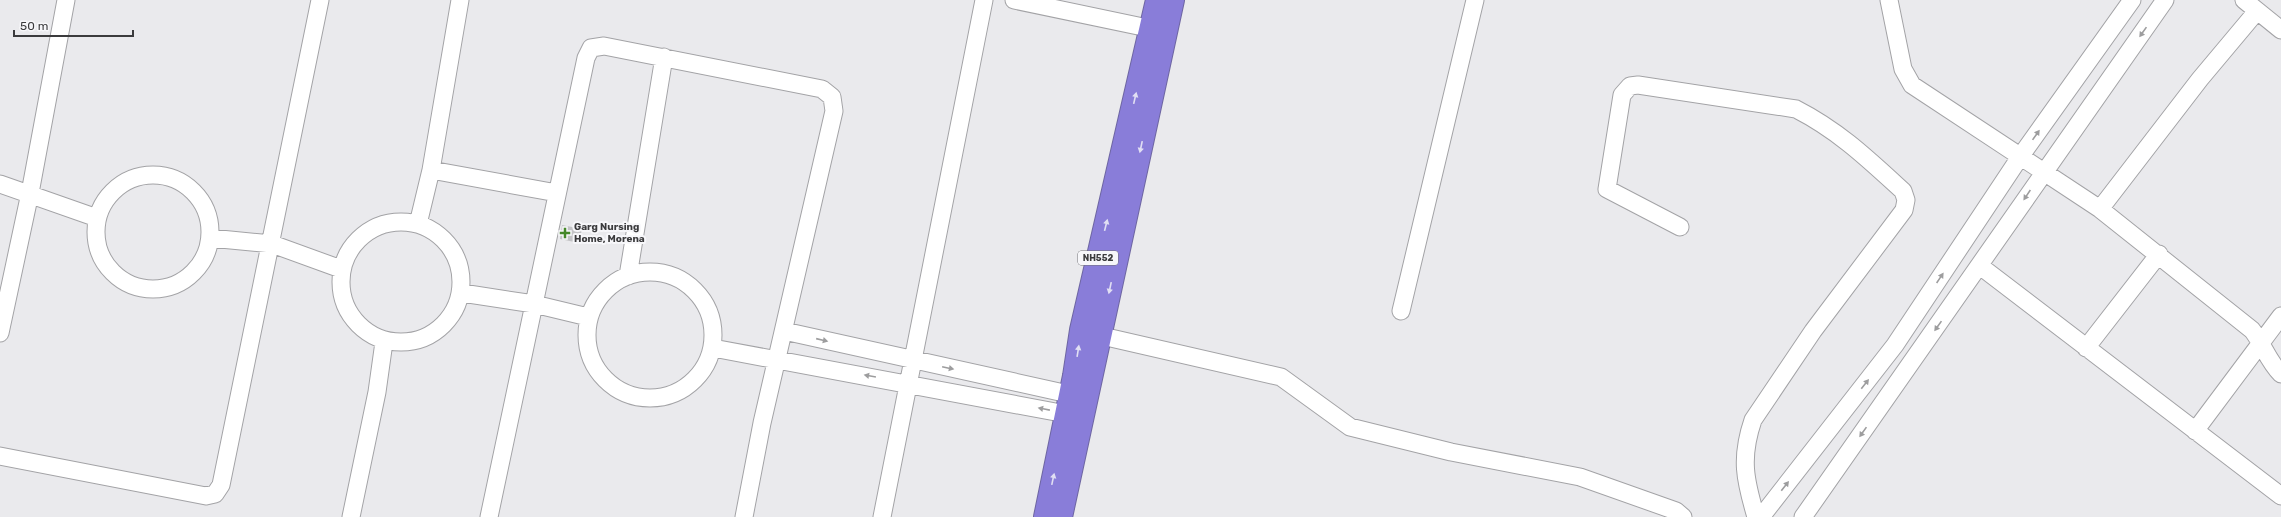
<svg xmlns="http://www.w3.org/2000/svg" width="2281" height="517" viewBox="0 0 2281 517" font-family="Rubik,sans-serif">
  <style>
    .building { fill: #c4c4c7 }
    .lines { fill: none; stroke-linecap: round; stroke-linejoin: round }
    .minor-casing { stroke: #a3a3a6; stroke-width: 19 }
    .highway-casing { stroke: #6e66a2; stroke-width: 24 }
    .minor { stroke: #fff; stroke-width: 17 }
    .highway { stroke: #897dd9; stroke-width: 22 }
    .oneway { fill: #9d9d9e }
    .oneway2 { fill: #e1dff3 }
    .poi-dot { fill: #458729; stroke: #f7f7fa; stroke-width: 1.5 }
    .labels { text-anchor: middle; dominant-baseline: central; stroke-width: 4; stroke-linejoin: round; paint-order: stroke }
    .shield { fill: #f7f7fa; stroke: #737376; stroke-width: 1 }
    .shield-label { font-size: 9px; font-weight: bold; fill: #3b3b3d }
    .poi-label { font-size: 10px; font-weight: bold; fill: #3b3b3d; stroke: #f7f7fa; text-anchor: start }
  </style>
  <rect width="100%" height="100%" fill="#eaeaed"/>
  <path class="building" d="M 562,225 L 582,229 L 579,243 L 560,239 Z"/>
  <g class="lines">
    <g class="minor-casing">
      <path id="minor" d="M 1014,0 L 1162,31
        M 1889,0 L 1903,69 L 1912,85 L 2100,209 L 2252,330 C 2263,344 2268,361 2281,374
        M 2244,0 L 2281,30
        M 431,170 L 557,193
        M96 232a57 57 0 1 1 114 0a57 57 0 1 1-114 0Z
        M 0,184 L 97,218
        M 2100,209 L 2200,79 L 2257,11
        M341 282a60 60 0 1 1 120 0a60 60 0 1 1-120 0Z
        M 418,224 L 431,170 L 460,0
        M 1680,227 L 1607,189 L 1622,95 L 1630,86 L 1638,85 L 1796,109 C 1839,131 1868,159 1903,191 L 1906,200 L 1904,210 L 1813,331 L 1753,420 C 1740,458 1745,480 1756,517
        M 210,238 L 272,244 L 341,269
        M 1980,266 L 2281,496
        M587 335a63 63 0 1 1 126 0a63 63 0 1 1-126 0Z
        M 628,276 L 664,57
        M 462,293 L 534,304 L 588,317
        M 1401,311 L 1475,0
        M 784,331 L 1082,397
        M 0,333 L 30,193 L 66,0
        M 1089,333 L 1281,377 L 1350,427 L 1451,452 L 1580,477 L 1676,511 L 1683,517
        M 713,348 L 1077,416
        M 2086,348 L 2159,254
        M 2195,431 L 2281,316
        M 0,456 L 206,496 L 215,494 L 221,485 L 320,0
        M 351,517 L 377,392 L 384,342
        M 489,517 L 586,58 L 591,48 L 604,46 L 822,89 L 832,97 L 834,111 L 762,423 L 744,517
        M 882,517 L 984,0
        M 1761,517 L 1895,345 L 2020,157 L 2132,0
        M 1803,517 L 2165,0"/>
    </g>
    <g class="highway-casing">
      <path id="highway" d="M 1045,517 L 1074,376 L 1081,330 L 1157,0
        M 1061,517 L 1173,0"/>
    </g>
    <use href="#minor" class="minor"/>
    <use href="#highway" class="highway"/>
  </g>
  <defs><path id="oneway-solid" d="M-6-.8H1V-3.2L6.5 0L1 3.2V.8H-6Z"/></defs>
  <g class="oneway">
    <use href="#oneway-solid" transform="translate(2143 32) rotate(125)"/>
    <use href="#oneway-solid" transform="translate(2036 135) rotate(-55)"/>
    <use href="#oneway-solid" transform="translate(2027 195) rotate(124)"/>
    <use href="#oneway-solid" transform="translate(1940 278) rotate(-56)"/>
    <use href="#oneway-solid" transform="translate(1938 326) rotate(125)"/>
    <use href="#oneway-solid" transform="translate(822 340) rotate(13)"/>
    <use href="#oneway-solid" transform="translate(948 368) rotate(12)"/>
    <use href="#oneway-solid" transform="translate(870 376) rotate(-170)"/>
    <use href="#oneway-solid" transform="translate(1865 384) rotate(-52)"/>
    <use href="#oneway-solid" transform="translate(1044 409) rotate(-169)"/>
    <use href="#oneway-solid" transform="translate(1863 432) rotate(125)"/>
    <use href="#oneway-solid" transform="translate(1785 486) rotate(-52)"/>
  </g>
  <g class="oneway2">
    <use href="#oneway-solid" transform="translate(1135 98) rotate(-77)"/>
    <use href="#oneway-solid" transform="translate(1141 147) rotate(102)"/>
    <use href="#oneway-solid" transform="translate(1106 225) rotate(-76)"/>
    <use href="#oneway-solid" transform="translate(1110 288) rotate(102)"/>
    <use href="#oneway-solid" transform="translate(1078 351) rotate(-81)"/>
    <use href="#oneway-solid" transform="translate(1053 479) rotate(-78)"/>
  </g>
  <path class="poi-dot" d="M563 227h4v4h4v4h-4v4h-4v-4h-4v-4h4z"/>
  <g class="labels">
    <rect class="shield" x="1078" y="251" width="40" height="14" rx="3"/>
    <g class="shield-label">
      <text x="1098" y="258">NH552</text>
    </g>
    <g class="poi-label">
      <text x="574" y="227">Garg Nursing<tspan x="574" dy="12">Home, Morena</tspan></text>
    </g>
  </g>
  <path d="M14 30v6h119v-6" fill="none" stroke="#3b3b3d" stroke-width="2"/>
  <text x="20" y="30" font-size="12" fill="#3b3b3d" stroke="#f7f7fa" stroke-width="3" paint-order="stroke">50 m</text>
</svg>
